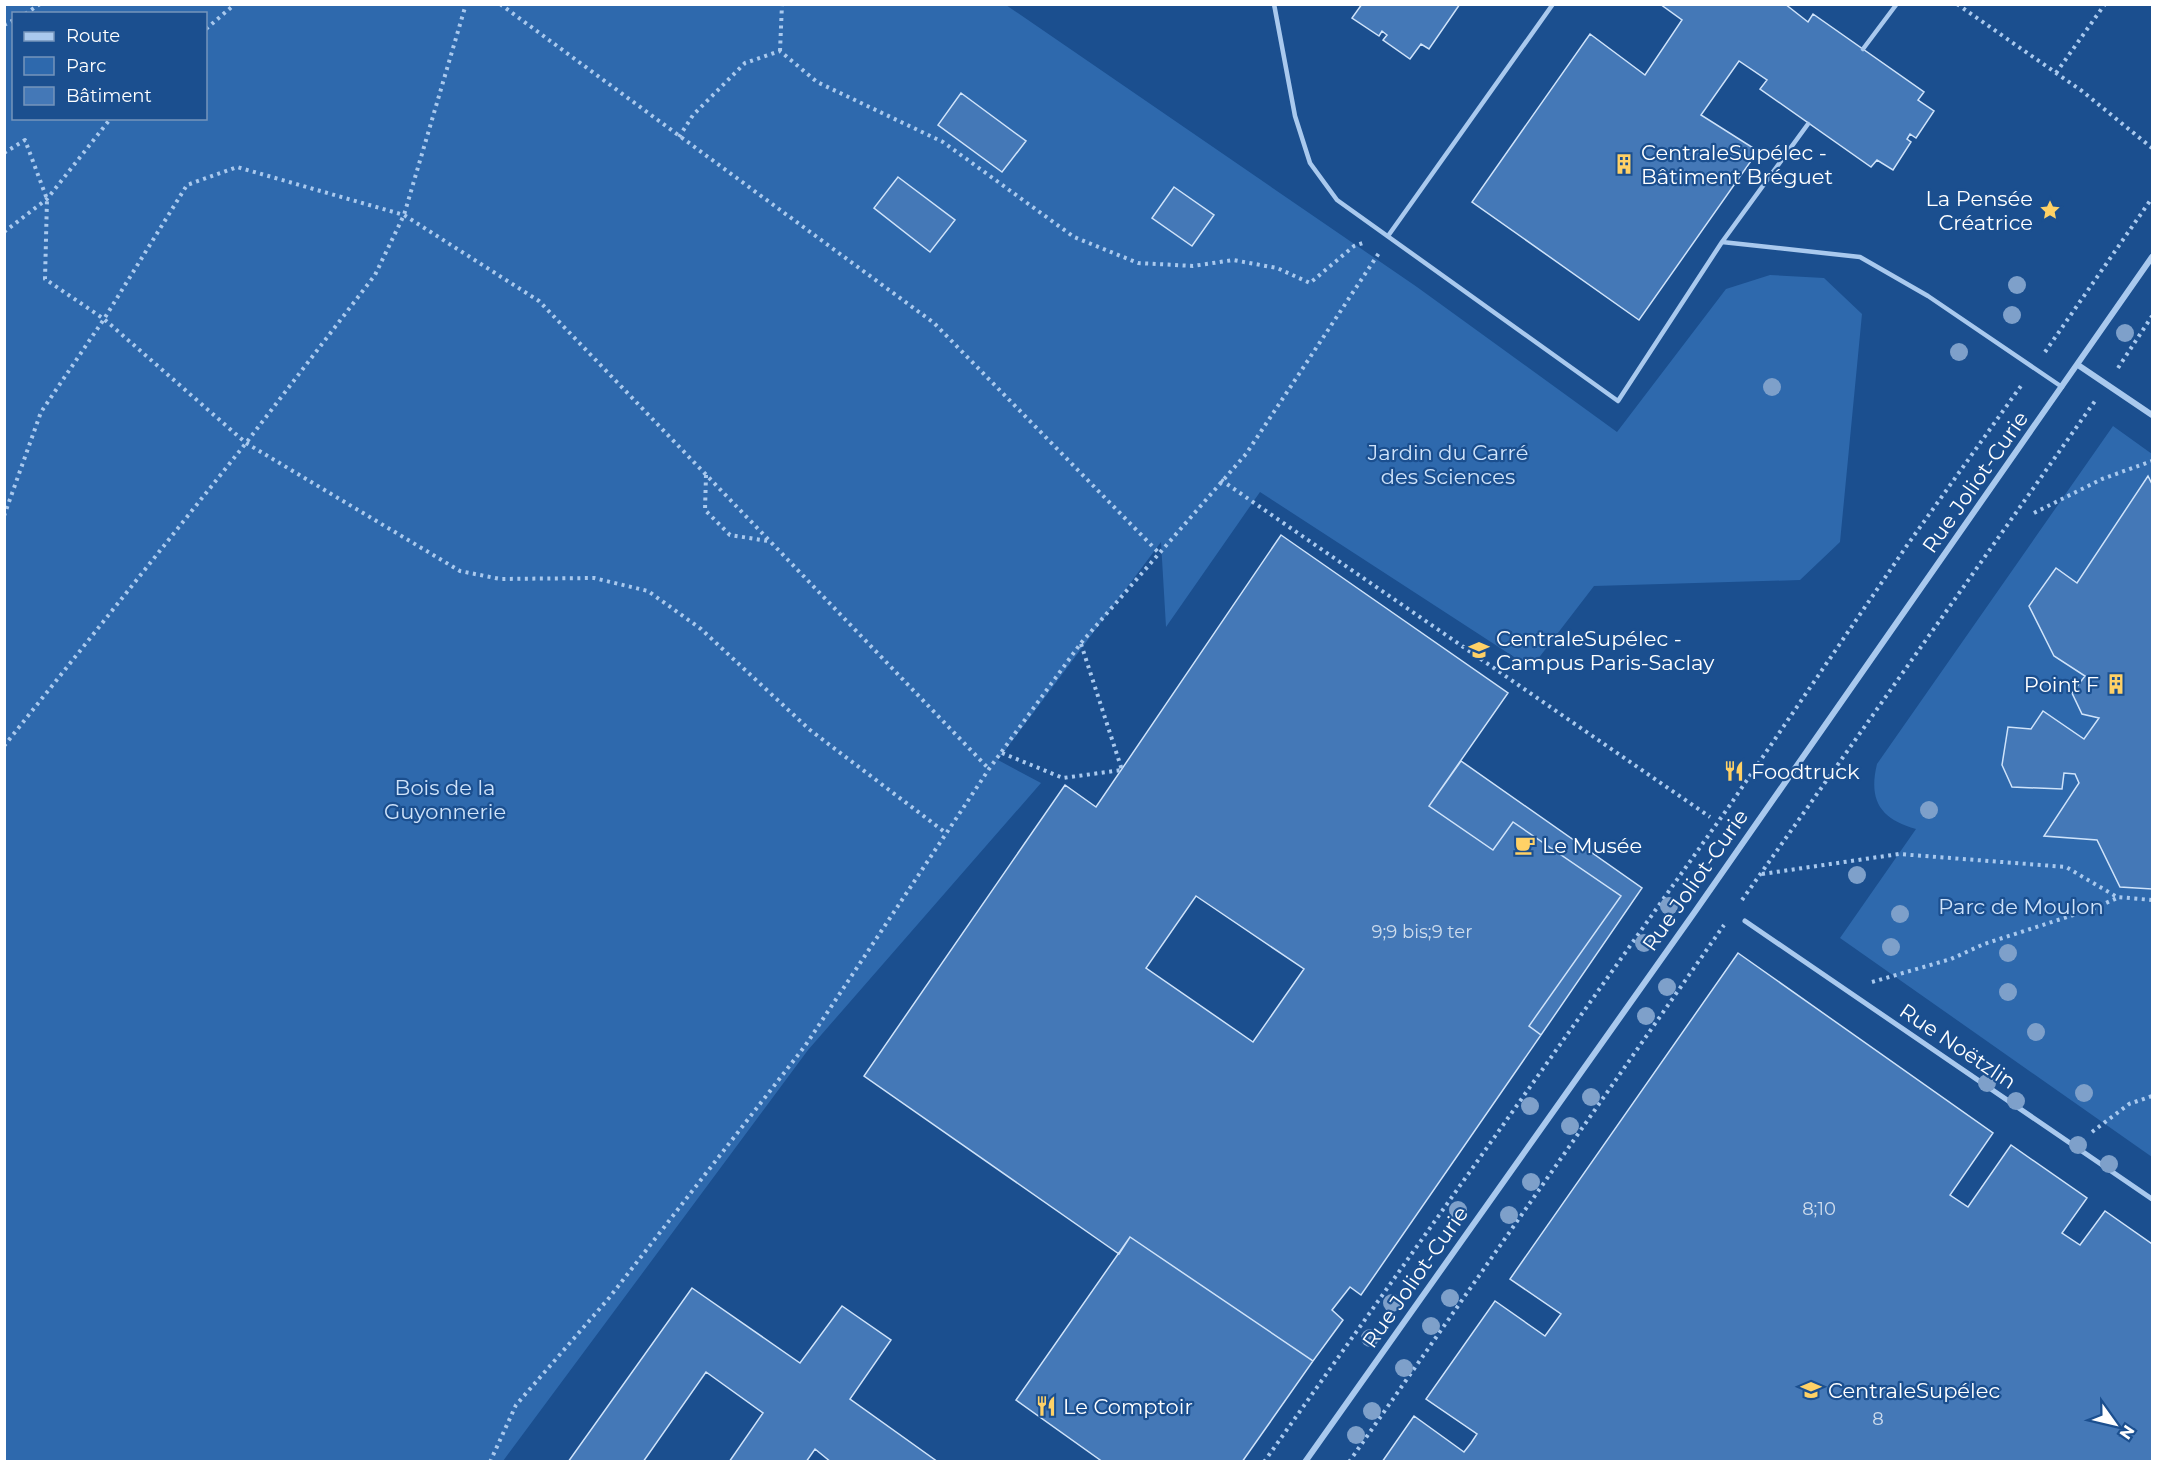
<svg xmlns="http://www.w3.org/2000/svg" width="2157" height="1466" viewBox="0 0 2157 1466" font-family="Montserrat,sans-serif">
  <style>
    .green { fill: #2e69ad; fill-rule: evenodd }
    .building { fill: #4478b7; stroke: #cfe3fa; stroke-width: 1.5; fill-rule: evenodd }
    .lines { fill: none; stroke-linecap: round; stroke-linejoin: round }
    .path { stroke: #a9c9ee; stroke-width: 4; stroke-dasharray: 3 4.5; stroke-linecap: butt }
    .service { stroke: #a9c9ee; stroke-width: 4.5 }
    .pedestrian { stroke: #a9c9ee; stroke-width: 5 }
    .minor { stroke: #a9c9ee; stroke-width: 6 }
    .tree { fill: #7ea0ca }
    .labels { text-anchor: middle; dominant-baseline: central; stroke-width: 4.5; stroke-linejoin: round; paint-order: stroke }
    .number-label { font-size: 18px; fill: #d0dded }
    .poi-label { font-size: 21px; fill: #fff; stroke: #1b4f8f; text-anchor: start }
    .park-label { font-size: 21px; fill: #cfe3fa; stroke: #1b4f8f }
    .street-label { font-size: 21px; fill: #fff; stroke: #1b4f8f }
  </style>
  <rect width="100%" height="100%" fill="#1b4f8f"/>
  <path class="green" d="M 5,5 L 1006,5 L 1417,287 L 1617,432 L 1726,289 L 1770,275 L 1824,278 L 1862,314 L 1840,542 L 1800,580 L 1594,586 L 1531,668 L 1260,492 L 1166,627 L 1161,542 L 998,760 L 1041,783 L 808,1050 L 503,1461 L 5,1462 ZM 14,14 L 206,14 L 206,118 L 14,118 Z
    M 2113,426 L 2152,454 L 2152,1157 L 1840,938 L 1916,829 C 1881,819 1868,801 1877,764 Z"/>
  <path class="building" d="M 1362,4 L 1460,4 L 1429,49 L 1421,44 L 1410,59 L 1383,40 L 1387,35 L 1382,31 L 1379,36 L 1352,18 Z
    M 1660,4 L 1785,4 L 1808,22 L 1813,14 L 1924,92 L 1918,100 L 1934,111 L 1916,138 L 1910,134 L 1907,139 L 1911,142 L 1893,170 L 1877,160 L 1871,167 L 1760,89 L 1767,80 L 1739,61 L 1701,115 L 1758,151 L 1639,320 L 1472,202 L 1590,34 L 1645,75 L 1682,20 Z
    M 961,93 L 1026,141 L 1002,172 L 938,125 Z
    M 898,177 L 955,220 L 930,252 L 874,208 Z
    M 1174,187 L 1214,215 L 1192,246 L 1152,218 Z
    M 2148,476 L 2152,484 L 2152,889 L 2120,887 L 2097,840 L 2044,836 L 2079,783 L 2075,774 L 2064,773 L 2062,789 L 2012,787 L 2002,765 L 2008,727 L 2031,729 L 2043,711 L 2084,739 L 2099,718 L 2082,714 L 2072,693 L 2085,676 L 2054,656 L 2029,606 L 2056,568 L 2077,583 Z
    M 1281,535 L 1508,693 L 1429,806 L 1493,850 L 1513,822 L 1621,896 L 1529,1026 L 1541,1035 L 1361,1295 L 1350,1287 L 1332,1310 L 1343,1320 L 1313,1361 L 1130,1237 L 1119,1254 L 864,1076 L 1065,785 L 1096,807 ZM 1196,896 L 1304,969 L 1253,1042 L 1146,968 Z
    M 1461,761 L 1642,888 L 1541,1035 L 1529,1026 L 1621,896 L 1513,822 L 1493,850 L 1429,806 Z
    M 1738,953 L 1993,1133 L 1950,1195 L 1968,1207 L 2011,1145 L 2087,1198 L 2062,1233 L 2080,1245 L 2105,1211 L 2152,1244 L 2152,1462 L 1382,1462 L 1414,1416 L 1464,1452 L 1471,1443 L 1477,1434 L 1426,1399 L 1495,1301 L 1545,1336 L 1561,1314 L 1510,1279 Z
    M 1130,1237 L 1313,1361 L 1242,1462 L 1103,1462 L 1016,1400 Z
    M 692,1288 L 800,1363 L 842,1306 L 891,1340 L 850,1399 L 938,1462 L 831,1462 L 815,1449 L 806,1462 L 729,1462 L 763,1413 L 706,1372 L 643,1462 L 568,1462 Z"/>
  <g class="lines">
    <path class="path" d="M 500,4 L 934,323 L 1159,553
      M 1957,4 L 2082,91 L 2152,148
      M 25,14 L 40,4
      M 4,25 L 14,20
      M 206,29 L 235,4
      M 780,51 L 782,4
      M 2056,73 L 2105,4
      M 679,137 L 693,115 L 745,63 L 780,51 L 817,82 L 943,142 L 1074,237 L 1138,263 L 1193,266 L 1233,260 L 1277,268 L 1310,283 L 1354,246 L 1363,243
      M 4,153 L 25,140 L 47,199 L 45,279 L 104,319 L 246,443 L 460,571 L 500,579 L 594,578 L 648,591 L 701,629 L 810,730 L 946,833
      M 4,232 L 47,199 L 111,118
      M 2045,352 L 2152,198
      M 2118,368 L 2152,316
      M 706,475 L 705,510 L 730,535 L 768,541
      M 1221,480 L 1710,817
      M 2034,513 L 2102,479 L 2152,461
      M 4,516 L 41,412 L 104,319 L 187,185 L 237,167 L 404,215 L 539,301 L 989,769
      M 4,746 L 246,443 L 375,275 L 404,215 L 466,4
      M 1002,753 L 1063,778 L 1122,770 L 1081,644
      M 1762,874 L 1899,854 L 2066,867 L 2117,897 L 2152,900
      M 1742,900 L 2095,401
      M 1872,982 L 1951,959 L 1984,944 L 2095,908 L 2117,898
      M 2092,1132 L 2129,1104 L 2152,1096
      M 490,1462 L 516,1405 L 609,1298 L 805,1046 L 989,769 L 1081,643 L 1246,454 L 1379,253
      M 1264,1462 L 1730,805 L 1908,544 L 2023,383
      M 1349,1462 L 1724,925"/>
    <path class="service" d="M 1274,4 L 1295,116 L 1310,163 L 1337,200 L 1618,401 L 1722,242 L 1808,124
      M 1863,49 L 1896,5
      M 1388,236 L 1553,4
      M 1722,242 L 1860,257 L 1928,296 L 2062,387"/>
    <path class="pedestrian" d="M 1745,921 L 2152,1199"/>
    <path class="minor" d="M 2078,365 L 2152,415
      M 1305,1462 L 1694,913 L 2152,257"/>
  </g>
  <g class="tree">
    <circle cx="2017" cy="285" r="9"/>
    <circle cx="2012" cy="315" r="9"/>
    <circle cx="2125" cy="333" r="9"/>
    <circle cx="1959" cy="352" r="9"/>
    <circle cx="1772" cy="387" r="9"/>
    <circle cx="1929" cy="810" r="9"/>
    <circle cx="1857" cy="875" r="9"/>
    <circle cx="1669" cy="906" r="9"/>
    <circle cx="1900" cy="914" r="9"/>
    <circle cx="1644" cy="943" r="9"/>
    <circle cx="1891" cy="947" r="9"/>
    <circle cx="2008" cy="953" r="9"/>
    <circle cx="1667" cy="987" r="9"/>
    <circle cx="2008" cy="992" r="9"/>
    <circle cx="1646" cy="1016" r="9"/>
    <circle cx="2036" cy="1032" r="9"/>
    <circle cx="1987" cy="1083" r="9"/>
    <circle cx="2084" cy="1093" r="9"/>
    <circle cx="1591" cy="1097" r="9"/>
    <circle cx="2016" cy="1101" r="9"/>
    <circle cx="1530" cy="1106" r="9"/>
    <circle cx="1570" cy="1126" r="9"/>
    <circle cx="2078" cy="1145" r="9"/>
    <circle cx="2109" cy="1164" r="9"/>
    <circle cx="1531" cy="1182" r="9"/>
    <circle cx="1458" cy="1210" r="9"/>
    <circle cx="1509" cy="1215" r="9"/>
    <circle cx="1450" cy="1298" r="9"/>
    <circle cx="1392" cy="1303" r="9"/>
    <circle cx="1431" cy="1326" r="9"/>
    <circle cx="1370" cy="1338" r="9"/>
    <circle cx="1404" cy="1368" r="9"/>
    <circle cx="1372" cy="1411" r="9"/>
    <circle cx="1356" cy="1435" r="9"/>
  </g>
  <defs>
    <g id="building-bare" transform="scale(1.62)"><path d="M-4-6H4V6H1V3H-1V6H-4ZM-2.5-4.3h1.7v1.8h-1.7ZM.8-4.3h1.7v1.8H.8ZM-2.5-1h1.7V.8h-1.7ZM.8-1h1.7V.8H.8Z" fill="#ffd166" stroke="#1b4f8f" stroke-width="2.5" paint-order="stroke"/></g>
    <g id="sight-bare" transform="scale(1.62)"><path d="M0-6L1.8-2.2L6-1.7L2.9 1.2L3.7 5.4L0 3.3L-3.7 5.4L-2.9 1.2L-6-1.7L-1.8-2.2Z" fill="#ffd166" stroke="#1b4f8f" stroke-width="2.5" paint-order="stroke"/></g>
    <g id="university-bare" transform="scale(1.62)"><path d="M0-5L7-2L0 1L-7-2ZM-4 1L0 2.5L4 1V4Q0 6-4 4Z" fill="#ffd166" stroke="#1b4f8f" stroke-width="2.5" paint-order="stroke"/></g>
    <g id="restaurant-bare" transform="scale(1.62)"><path d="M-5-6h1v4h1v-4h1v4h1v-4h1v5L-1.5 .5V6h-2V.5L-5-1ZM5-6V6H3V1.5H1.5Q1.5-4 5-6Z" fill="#ffd166" stroke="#1b4f8f" stroke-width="2.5" paint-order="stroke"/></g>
    <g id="cafe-bare" transform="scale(1.62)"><path d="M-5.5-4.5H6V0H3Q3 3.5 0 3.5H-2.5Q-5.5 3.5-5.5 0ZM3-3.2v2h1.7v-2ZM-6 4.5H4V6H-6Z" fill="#ffd166" stroke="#1b4f8f" stroke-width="2.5" paint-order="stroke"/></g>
  </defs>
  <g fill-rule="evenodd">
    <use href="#building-bare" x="1624" y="164"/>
    <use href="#sight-bare" x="2050" y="210"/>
    <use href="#university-bare" x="1479" y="650"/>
    <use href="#building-bare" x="2116" y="684"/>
    <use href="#restaurant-bare" x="1734" y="771"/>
    <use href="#cafe-bare" x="1525" y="845"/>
    <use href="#university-bare" x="1811" y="1390"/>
    <use href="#restaurant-bare" x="1046" y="1406"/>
  </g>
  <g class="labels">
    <g class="number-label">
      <text x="1422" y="932">9;9 bis;9 ter</text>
      <text x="1819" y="1209">8;10</text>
      <text x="1878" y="1419">8</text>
    </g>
    <g class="poi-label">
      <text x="1641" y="152">CentraleSupélec -<tspan x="1641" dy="24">Bâtiment Bréguet</tspan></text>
      <text x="2033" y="198" text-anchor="end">La Pensée<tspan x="2033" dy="24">Créatrice</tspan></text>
      <text x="1496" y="638">CentraleSupélec -<tspan x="1496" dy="24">Campus Paris-Saclay</tspan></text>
      <text x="2099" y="684" text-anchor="end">Point F</text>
      <text x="1751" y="771">Foodtruck</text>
      <text x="1542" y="845">Le Musée</text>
      <text x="1828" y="1390">CentraleSupélec</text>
      <text x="1063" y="1406">Le Comptoir</text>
    </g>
    <g class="park-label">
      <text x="1448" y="452">Jardin du Carré<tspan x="1448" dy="24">des Sciences</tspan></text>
      <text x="445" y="787">Bois de la<tspan x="445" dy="24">Guyonnerie</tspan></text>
      <text x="2021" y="906">Parc de Moulon</text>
    </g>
    <g class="street-label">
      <text transform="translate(1975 482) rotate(-55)">Rue Joliot-Curie</text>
      <text transform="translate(1695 880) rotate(-55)">Rue Joliot-Curie</text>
      <text transform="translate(1958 1046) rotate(34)">Rue Noëtzlin</text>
      <text transform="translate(1415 1277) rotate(-55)">Rue Joliot-Curie</text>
    </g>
  </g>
  <rect width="2157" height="1466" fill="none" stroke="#ffffff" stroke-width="12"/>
  <rect x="12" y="12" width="195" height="108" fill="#1b4f8f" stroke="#7695bc" stroke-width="1.5"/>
  <rect x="24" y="32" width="30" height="9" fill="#a9c9ee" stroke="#7695bc" stroke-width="1.5"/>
  <text x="66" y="42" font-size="18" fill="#ffffff">Route</text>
  <rect x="24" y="57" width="30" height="18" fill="#2e69ad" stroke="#7695bc" stroke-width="1.5"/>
  <text x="66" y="72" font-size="18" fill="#ffffff">Parc</text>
  <rect x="24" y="87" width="30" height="18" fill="#4478b7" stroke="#7695bc" stroke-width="1.5"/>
  <text x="66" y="102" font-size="18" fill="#ffffff">Bâtiment</text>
  <g transform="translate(2115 1424) rotate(124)" stroke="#1b4f8f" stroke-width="4.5" paint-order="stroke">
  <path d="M0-4.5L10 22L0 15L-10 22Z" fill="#ffffff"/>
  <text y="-9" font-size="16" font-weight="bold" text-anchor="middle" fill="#ffffff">N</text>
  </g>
</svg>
